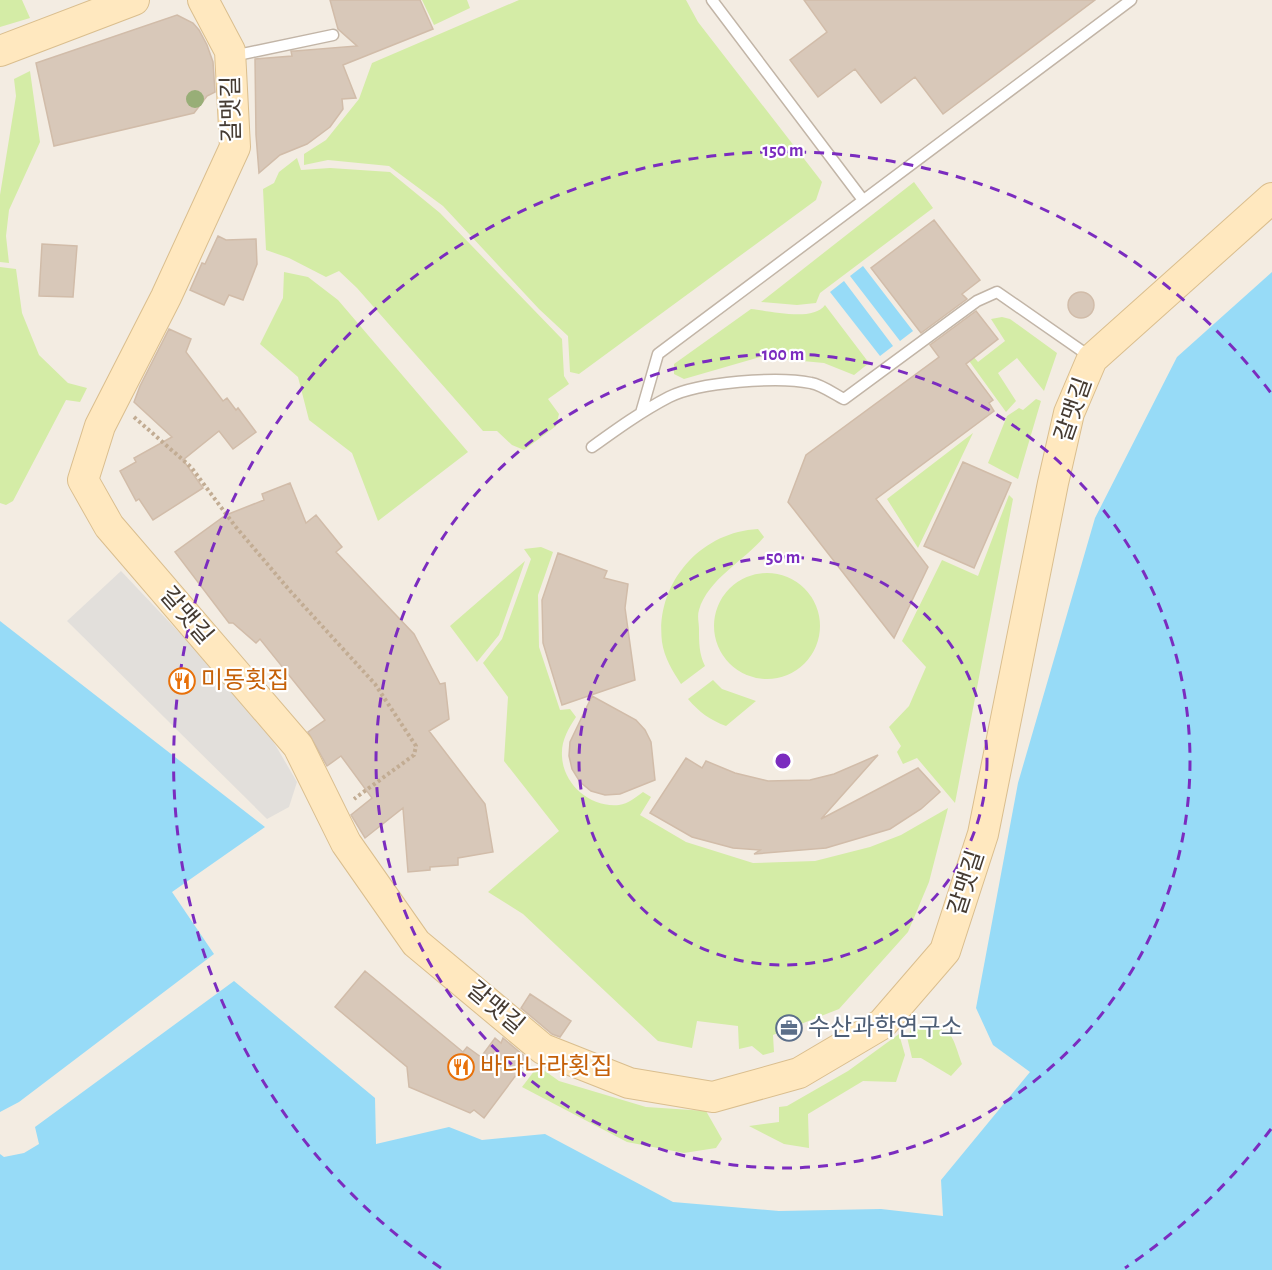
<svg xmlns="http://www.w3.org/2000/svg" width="1272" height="1270" viewBox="0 0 1272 1270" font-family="'Alegreya Sans','Noto Sans KR',sans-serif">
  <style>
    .green { fill: #d4eca6 }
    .parking { fill: #e2dfdb }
    .water { fill: #97dbf7 }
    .building { fill: #d8c8b9; stroke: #d1bca9; stroke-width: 1.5 }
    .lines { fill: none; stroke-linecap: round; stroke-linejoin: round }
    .lane-casing { stroke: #c2b5a7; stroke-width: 13 }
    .secondary-casing { stroke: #dabe8e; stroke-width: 32 }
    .path { stroke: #c2ac93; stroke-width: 4; stroke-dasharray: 3 3; stroke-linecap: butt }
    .lane { stroke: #fff; stroke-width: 10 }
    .secondary { stroke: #ffe8bf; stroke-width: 30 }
    .tree { fill: #98ae77 }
    .ring { fill: none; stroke: #7b2cbf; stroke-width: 3; stroke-dasharray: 10 8 }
    .labels { text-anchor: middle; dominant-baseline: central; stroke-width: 4.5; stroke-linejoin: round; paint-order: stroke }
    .street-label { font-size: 24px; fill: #453b32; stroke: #fff }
    .food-label { font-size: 24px; fill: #c56008; stroke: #fff; text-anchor: start }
    .service-label { font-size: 24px; fill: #4e5e75; stroke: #fff; text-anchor: start }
    .centre { fill: #7b2cbf; stroke: #fff; stroke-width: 3 }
    .ring-label { font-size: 18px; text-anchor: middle; font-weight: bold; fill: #7b2cbf; stroke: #fff; stroke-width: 4.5; stroke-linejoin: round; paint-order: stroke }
  </style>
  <rect width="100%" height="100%" fill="#f3ece2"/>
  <path class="green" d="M 0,0 L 22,0 L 30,18 L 0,27 Z
    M 422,0 L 467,0 L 470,8 L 434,25 Z
    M 519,0 L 686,0 L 698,22 L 822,182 L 816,200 L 579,374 L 570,372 L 568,336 L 539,309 L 443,206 L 389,166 L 328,160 L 304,165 L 304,154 L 326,140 L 359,99 L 372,63 Z
    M 30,71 L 40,142 L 9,210 L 6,236 L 9,263 L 0,262 L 0,195 L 16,96 L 14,79 Z
    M 297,158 L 301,170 L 330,168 L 390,172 L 440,213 L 562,339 L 564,376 L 569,384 L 548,399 L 559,414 L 556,426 L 524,450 L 512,445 L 497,431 L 483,431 L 357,288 L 339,271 L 326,277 L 289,258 L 266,250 L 263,189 L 274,183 L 279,172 Z
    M 914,182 L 933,208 L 820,293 L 816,303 L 797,305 L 761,302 Z
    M 0,267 L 16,269 L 22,313 L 39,355 L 68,383 L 87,388 L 80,402 L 66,400 L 13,501 L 6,505 L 0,503 Z
    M 284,272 L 308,277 L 338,300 L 468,452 L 378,521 L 352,453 L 309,420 L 298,377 L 260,344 L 283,298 Z
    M 825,305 L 869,363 L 854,375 L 824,363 L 760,357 L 684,379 L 674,374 L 674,364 L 751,309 C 771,311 813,322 825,305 Z
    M 1002,317 L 1010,319 L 1057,353 L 1044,391 L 1017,358 L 998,373 L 1016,401 L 1006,412 L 959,347 L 963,344 L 978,362 L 1005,341 L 991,319 Z
    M 1036,399 L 1041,401 L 1018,479 L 988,463 L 1007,416 L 1019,408 L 1023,410 Z
    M 973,433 L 918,548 L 887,499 Z
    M 1009,495 L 1013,499 L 955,803 L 917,758 L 903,764 L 897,752 L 901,746 L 889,727 L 909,706 L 926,667 L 902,641 L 942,560 L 978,576 Z
    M 758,529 L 764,537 C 744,561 708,579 699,610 C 697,616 699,623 699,629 C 699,642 699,654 705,666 L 681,684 C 673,672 664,657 662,642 C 655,585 699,532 758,529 Z
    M 541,547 L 553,552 L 538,595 L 539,647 L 560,710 L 570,709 L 576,717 C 568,729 561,741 562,756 C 563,784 590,808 619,805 C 628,804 636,797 643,792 L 651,797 L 640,815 L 686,842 L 753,863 L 815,861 L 870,847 L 901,835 L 948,808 L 929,882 L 908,932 L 839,1009 L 773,1035 L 774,1052 L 763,1055 L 752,1046 L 739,1049 L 738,1026 L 697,1021 L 692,1048 L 658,1041 L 523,914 L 488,892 L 559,831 L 504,761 L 508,697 L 483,663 L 502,639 L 531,559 L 524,549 Z
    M 525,561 L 499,635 L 477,662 L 450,626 Z
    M714 626a53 53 0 1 1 106 0a53 53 0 1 1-106 0Z
    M 713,680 L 722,689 L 756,701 L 726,726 C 710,720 699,712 688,699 Z
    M 913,1026 C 953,1030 949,1026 962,1064 L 951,1076 L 921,1058 L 912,1058 L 907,1037 Z
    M 899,1034 L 905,1055 L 896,1082 L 863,1081 L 808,1114 L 809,1148 L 784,1144 L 749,1126 L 779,1122 L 779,1107 L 787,1106 L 848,1071 Z
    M 538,1066 L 559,1081 L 646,1107 L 706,1111 L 722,1139 L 716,1148 L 684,1153 L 627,1142 L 522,1087 Z"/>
  <path class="parking" d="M 121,571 L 259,717 L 297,782 L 289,807 L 267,819 L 67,621 Z"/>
  <path class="water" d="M 863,266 L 913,331 L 900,341 L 850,276 Z
    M 1272,272 L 1272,1270 L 0,1270 L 0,1154 L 4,1157 L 24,1153 L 39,1144 L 35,1127 L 234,981 L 375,1098 L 376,1144 L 449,1127 L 482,1140 L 545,1134 L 673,1202 L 779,1211 L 881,1209 L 943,1216 L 941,1180 L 1030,1072 L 993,1045 L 976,1008 L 1018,783 L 1095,518 L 1177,357 Z
    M 844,281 L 893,346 L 880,356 L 830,292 Z
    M 0,621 L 265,827 L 172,892 L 214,954 L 19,1102 L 0,1112 Z"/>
  <path class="building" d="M 330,0 L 420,0 L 433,29 L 343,65 L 356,98 L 342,99 L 343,109 L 330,127 L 307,144 L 280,155 L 259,173 L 256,135 L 255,59 L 292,56 L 291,51 L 295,51 L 357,46 L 338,29 Z
    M 804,0 L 1095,0 L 943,114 L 915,77 L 881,103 L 855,69 L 818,97 L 790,60 L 827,32 Z
    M 177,15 L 193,23 L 199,30 L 207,45 L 213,62 L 215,92 L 207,96 L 194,113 L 54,146 L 36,63 Z
    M 934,220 L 980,280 L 962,294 L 967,299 L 921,333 L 871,268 Z
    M 218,236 L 226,240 L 256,239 L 257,264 L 243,300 L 229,295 L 224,305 L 190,290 L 202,263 L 205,264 Z
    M 42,244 L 77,246 L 73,297 L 39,296 Z
    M1068 305a13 13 0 1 1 26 0a13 13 0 1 1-26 0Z
    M 976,311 L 998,339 L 966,364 L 993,400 L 989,403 L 994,411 L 876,499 L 928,567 L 894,638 L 788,502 L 806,455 L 939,357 L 930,345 Z
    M 169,329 L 191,339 L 186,352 L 223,401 L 227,398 L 236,410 L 238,408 L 256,432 L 233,449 L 219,431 L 183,460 L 203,488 L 153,520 L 139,499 L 136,501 L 120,471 L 136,462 L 134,458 L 172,437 L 134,402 L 140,386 Z
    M 963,462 L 1011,483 L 974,568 L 924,546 Z
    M 290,483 L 306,523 L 316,515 L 342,547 L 336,552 L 414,634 L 440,684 L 445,683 L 449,719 L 429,731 L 485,804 L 493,852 L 458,858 L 458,865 L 430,867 L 430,870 L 408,872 L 403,808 L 365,838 L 351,815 L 372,798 L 341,756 L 327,766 L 308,732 L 325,720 L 260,639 L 256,643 L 233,623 L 229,623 L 175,552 L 226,515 L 264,500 L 262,494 Z
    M 558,553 L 607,571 L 604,578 L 628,584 L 625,608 L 635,680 L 562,705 L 543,643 L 542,600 Z
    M 592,696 L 636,720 L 645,730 L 651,742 L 655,780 L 620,794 L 605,795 L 591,791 L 580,782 L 572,769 L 569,756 L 570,742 Z
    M 878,755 L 821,819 L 918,768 L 940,792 L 921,809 L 890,829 L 826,848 L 754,854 L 760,850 L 733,848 L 692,837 L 650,813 L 686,758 L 702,768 L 706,761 L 735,773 L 768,781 L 810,780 L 834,774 Z
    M 365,971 L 463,1052 L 467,1047 L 481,1057 L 495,1038 L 501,1043 L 503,1038 L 528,1059 L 484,1118 L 474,1110 L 470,1113 L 409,1087 L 407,1067 L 335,1007 Z
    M 530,994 L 571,1021 L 560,1037 L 552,1034 L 521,1008 Z"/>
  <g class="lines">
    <g class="lane-casing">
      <path id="lane" d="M 712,0 L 863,200
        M 233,56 L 333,35
        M 641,413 L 658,354 L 1131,0
        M 592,447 C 617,429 642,411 669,397 C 699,382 778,376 811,383 C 822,385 834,394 844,399 L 977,301 L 997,292 L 1092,358"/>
    </g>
    <g class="secondary-casing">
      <path id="secondary" d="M 203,0 L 230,51 L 235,147 L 166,297 L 100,426 L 83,480 L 109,526 L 298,746 L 346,843 L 416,943 L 543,1049 L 629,1083 L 713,1097 L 799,1073 L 882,1024 L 945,951 L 983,834 L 1053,483 L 1069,413 L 1092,359 L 1272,198
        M 0,51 L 134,0"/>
    </g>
    <path class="path" d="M 134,417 L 191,467 L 235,526 L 291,592 L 375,684 L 416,746 L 414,755 L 354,799"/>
    <use href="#lane" class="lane"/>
    <use href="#secondary" class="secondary"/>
  </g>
  <circle class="tree" cx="195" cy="99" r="9"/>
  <g class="ring">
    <circle cx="783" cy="761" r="204"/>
    <circle cx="783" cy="761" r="407"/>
    <path d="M1271 1129A611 611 0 0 1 1125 1268M441 1268A611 611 0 1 1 1271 393"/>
  </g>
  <defs>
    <g id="restaurant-ring" transform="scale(1.35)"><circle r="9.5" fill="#fff" stroke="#e8710a" stroke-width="1.5"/><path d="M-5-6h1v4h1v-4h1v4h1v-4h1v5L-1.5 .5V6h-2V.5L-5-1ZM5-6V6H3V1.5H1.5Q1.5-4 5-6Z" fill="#e8710a"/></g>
    <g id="office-ring" transform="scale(1.35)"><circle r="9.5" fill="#fff" stroke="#5c6f8a" stroke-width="1.5"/><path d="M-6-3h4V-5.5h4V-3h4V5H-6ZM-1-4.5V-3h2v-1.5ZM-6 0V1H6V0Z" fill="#5c6f8a"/></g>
  </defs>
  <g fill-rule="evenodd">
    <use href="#restaurant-ring" x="182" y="681"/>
    <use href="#office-ring" x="789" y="1028"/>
    <use href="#restaurant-ring" x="461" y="1067"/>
  </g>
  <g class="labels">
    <g class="street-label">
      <text transform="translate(232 109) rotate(-91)">갈맷길</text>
      <text transform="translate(1074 410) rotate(-71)">갈맷길</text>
      <text transform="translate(186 616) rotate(49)">갈맷길</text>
      <text transform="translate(967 883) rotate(-72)">갈맷길</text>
      <text transform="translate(495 1008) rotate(40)">갈맷길</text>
    </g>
    <g class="food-label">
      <text x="201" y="681">미동횟집</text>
      <text x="480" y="1067">바다나라횟집</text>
    </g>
    <g class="service-label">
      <text x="808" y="1028">수산과학연구소</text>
    </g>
  </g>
  <circle cx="783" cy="761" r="9" class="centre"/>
  <g class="ring-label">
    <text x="783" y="156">150 m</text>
    <text x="783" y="360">100 m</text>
    <text x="783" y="563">50 m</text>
  </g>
</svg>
